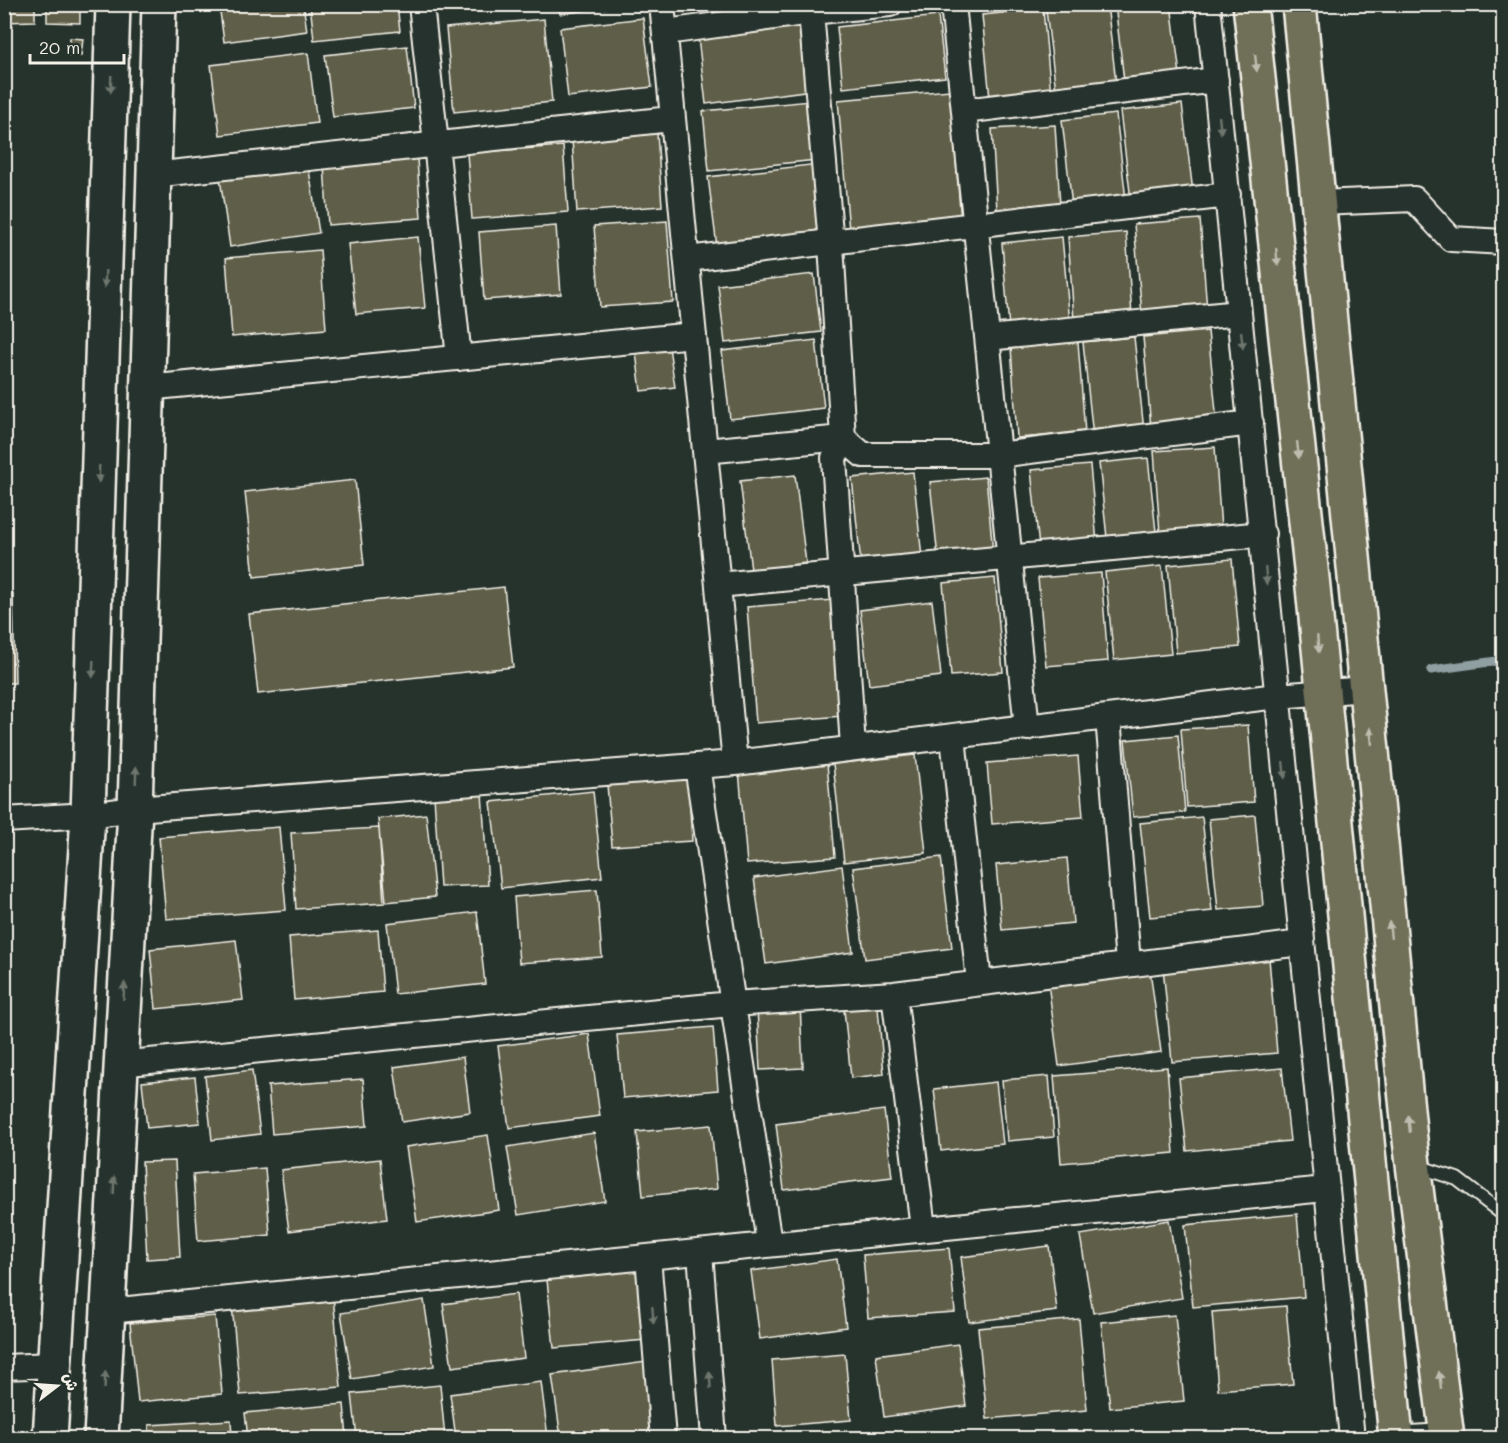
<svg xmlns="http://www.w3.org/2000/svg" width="1508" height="1443" viewBox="0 0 1508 1443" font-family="Mali,'Playpen Sans Arabic',sans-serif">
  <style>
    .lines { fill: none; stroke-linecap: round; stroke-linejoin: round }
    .stream { stroke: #909fa2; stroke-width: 9 }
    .building { fill: #5f5f4a; stroke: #f4f1e8; stroke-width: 1.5 }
    .service-casing { stroke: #f4f1e8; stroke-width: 16 }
    .minor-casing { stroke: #f4f1e8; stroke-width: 28 }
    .secondary-casing { stroke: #f4f1e8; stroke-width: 38 }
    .primary-casing { stroke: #f4f1e8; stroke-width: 38 }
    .service { stroke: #26332d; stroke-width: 12 }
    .minor { stroke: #26332d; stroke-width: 24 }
    .secondary { stroke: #26332d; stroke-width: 33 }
    .primary { stroke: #706f59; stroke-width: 33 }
    .oneway { fill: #bfbdaf }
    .oneway2 { fill: #6e766e }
  </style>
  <rect width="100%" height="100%" fill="#26332d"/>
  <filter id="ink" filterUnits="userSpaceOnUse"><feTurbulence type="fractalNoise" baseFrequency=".0167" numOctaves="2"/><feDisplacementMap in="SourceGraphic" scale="12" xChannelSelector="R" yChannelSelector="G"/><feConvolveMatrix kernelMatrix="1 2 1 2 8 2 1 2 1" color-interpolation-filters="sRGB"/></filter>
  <g filter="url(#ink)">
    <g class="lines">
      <path class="stream" d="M 1431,670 L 1504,660"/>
    </g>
    <path class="building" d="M 4,4 L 35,4 L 35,21 L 4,22 Z
      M 47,4 L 80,4 L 80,23 L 47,22 Z
      M 219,4 L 303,4 L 307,31 L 224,42 Z
      M 310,4 L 397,4 L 400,31 L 314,40 Z
      M 445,4 L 531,4 L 446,12 Z
      M 558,4 L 632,4 L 560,14 Z
      M 1093,4 L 1107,4 L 1116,83 L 1056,91 L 1046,10 Z
      M 1115,4 L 1171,4 L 1180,75 L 1124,81 Z
      M 1043,9 L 1051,94 L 990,99 L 982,15 Z
      M 938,16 L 945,77 L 843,88 L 837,27 Z
      M 643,18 L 652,87 L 568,97 L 560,28 Z
      M 544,19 L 552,102 L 454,112 L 446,28 Z
      M 804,25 L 812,90 L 706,104 L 698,38 Z
      M 70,38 L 83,39 L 81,56 L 68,55 Z
      M 407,46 L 414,108 L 333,117 L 325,55 Z
      M 308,53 L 317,123 L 220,135 L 211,65 Z
      M 950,90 L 961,221 L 849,231 L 838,100 Z
      M 811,101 L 817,160 L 709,171 L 703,111 Z
      M 1182,104 L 1193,192 L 1131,200 L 1120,111 Z
      M 1116,114 L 1126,200 L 1072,206 L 1062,120 Z
      M 1055,125 L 1060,206 L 997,210 L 992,129 Z
      M 657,133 L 662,206 L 577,212 L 572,139 Z
      M 563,146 L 568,212 L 472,219 L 467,153 Z
      M 417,159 L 421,218 L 328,225 L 324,166 Z
      M 308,164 L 319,233 L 230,247 L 220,178 Z
      M 818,164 L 827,234 L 717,247 L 708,177 Z
      M 1200,219 L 1207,310 L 1142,315 L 1134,224 Z
      M 667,221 L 673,302 L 600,307 L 594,226 Z
      M 556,226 L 561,294 L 484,300 L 479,232 Z
      M 1126,232 L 1132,315 L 1074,320 L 1068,237 Z
      M 418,237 L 425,308 L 356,314 L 348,244 Z
      M 1062,237 L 1070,323 L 1009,328 L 1002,243 Z
      M 320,250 L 326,329 L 232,337 L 226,258 Z
      M 814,274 L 821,332 L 725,343 L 718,285 Z
      M 1208,331 L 1217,422 L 1151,428 L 1143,337 Z
      M 1134,337 L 1144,431 L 1093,437 L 1083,342 Z
      M 816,340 L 824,408 L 730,419 L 722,351 Z
      M 668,341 L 675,387 L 641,391 L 635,345 Z
      M 1078,342 L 1085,433 L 1017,438 L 1011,347 Z
      M 1215,447 L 1221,529 L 1160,533 L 1154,451 Z
      M 1148,458 L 1156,532 L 1107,538 L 1099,463 Z
      M 1090,465 L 1097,543 L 1039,547 L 1031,470 Z
      M 913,472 L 922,558 L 861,564 L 852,478 Z
      M 795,475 L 806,563 L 751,570 L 740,481 Z
      M 986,477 L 993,553 L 938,558 L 930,482 Z
      M 355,480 L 364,565 L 254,577 L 245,492 Z
      M 1232,559 L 1240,647 L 1176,653 L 1168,565 Z
      M 1162,566 L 1171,654 L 1114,660 L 1105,572 Z
      M 1101,573 L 1108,661 L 1046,666 L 1038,578 Z
      M 995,578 L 1003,672 L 951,676 L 943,583 Z
      M 504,587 L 513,667 L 258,694 L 249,614 Z
      M 4,593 L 13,593 L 15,683 L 4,683 Z
      M 833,600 L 842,716 L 756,723 L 747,607 Z
      M 932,601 L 941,676 L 869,685 L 860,610 Z
      M 1248,725 L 1254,802 L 1187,807 L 1181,729 Z
      M 1178,735 L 1185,812 L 1133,817 L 1125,740 Z
      M 915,755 L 926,853 L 844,862 L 833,764 Z
      M 1078,756 L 1083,817 L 992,824 L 987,763 Z
      M 827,763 L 835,857 L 747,864 L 739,770 Z
      M 688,779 L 692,841 L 612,846 L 607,784 Z
      M 593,791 L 602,877 L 501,888 L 491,802 Z
      M 482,793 L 488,885 L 440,887 L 434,796 Z
      M 426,814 L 435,897 L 386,902 L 378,819 Z
      M 1255,815 L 1263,906 L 1218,910 L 1209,819 Z
      M 1202,817 L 1212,911 L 1150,917 L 1140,823 Z
      M 279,827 L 286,910 L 166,919 L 159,837 Z
      M 379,828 L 384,903 L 296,909 L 291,833 Z
      M 941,857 L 952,948 L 865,959 L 853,868 Z
      M 1067,858 L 1073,923 L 1002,930 L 996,865 Z
      M 842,866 L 853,952 L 766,964 L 754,878 Z
      M 597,890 L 602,957 L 519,963 L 514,897 Z
      M 477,912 L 485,984 L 395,994 L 387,923 Z
      M 378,930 L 383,992 L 294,1000 L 289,937 Z
      M 236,940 L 243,1000 L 156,1009 L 150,949 Z
      M 1269,958 L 1277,1053 L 1172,1062 L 1163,967 Z
      M 1150,970 L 1161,1052 L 1059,1066 L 1048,983 Z
      M 877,997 L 884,1074 L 851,1078 L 843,1000 Z
      M 800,1005 L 803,1068 L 760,1070 L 757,1007 Z
      M 713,1027 L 718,1090 L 623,1098 L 617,1035 Z
      M 589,1034 L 600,1116 L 509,1128 L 498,1046 Z
      M 463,1057 L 470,1112 L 402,1122 L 394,1067 Z
      M 1167,1067 L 1174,1153 L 1061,1163 L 1054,1076 Z
      M 1282,1068 L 1290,1141 L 1187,1151 L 1179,1078 Z
      M 252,1070 L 260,1134 L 212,1140 L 205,1076 Z
      M 1049,1076 L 1054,1137 L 1007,1141 L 1002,1080 Z
      M 195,1077 L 200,1123 L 147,1128 L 142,1082 Z
      M 363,1079 L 367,1126 L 272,1134 L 268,1086 Z
      M 996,1082 L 1003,1144 L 941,1151 L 934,1089 Z
      M 884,1110 L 892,1177 L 784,1190 L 776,1124 Z
      M 711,1125 L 717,1189 L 643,1196 L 637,1132 Z
      M 594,1133 L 605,1201 L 518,1215 L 507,1147 Z
      M 488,1135 L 499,1210 L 417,1222 L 406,1147 Z
      M 380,1159 L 387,1219 L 289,1231 L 281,1170 Z
      M 175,1161 L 180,1257 L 147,1259 L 142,1162 Z
      M 265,1168 L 270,1235 L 198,1241 L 193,1174 Z
      M 1297,1214 L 1304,1297 L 1193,1307 L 1185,1225 Z
      M 1169,1220 L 1182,1298 L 1093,1313 L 1080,1235 Z
      M 1049,1246 L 1057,1311 L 969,1322 L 961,1257 Z
      M 949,1248 L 955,1312 L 868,1318 L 863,1255 Z
      M 837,1259 L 846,1327 L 760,1339 L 751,1271 Z
      M 639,1261 L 646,1340 L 554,1348 L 546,1270 Z
      M 516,1294 L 524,1358 L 452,1367 L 443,1304 Z
      M 333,1295 L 341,1387 L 240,1395 L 232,1304 Z
      M 424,1300 L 434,1366 L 352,1379 L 341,1313 Z
      M 1286,1306 L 1293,1384 L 1218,1390 L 1212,1312 Z
      M 1175,1315 L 1184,1401 L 1110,1408 L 1101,1322 Z
      M 215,1316 L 222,1394 L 138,1402 L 130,1323 Z
      M 1079,1319 L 1087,1410 L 987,1419 L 978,1328 Z
      M 958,1344 L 966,1406 L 884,1417 L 876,1355 Z
      M 845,1354 L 851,1420 L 777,1426 L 772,1360 Z
      M 646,1362 L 657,1438 L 561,1438 L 552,1375 Z
      M 541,1382 L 548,1438 L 456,1438 L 450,1394 Z
      M 440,1385 L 445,1438 L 357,1438 L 352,1394 Z
      M 344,1404 L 347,1438 L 248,1438 L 245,1413 Z
      M 231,1420 L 232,1438 L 150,1438 L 149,1425 Z"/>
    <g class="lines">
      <g class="service-casing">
        <path id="service" d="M 1417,1166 L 1457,1179 L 1504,1215"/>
      </g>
      <g class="minor-casing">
        <path id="minor" d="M 421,4 L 459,358
          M 662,4 L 735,763
          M 953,4 L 1027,728
          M 1208,4 L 1352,1438
          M 811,12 L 831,244 L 843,438 L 834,458 L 853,747
          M 666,32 L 811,12 L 890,4
          M 964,111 L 1216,80
          M 152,175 L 671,119
          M 1319,203 L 1414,199 L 1451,239 L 1504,242
          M 687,259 L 1228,195
          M 988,338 L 1239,313
          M 146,388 L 694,335
          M 705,451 L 843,438 L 863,455 L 999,455 L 1251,423
          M 718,585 L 1263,534
          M 1108,717 L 1128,963
          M 953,737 L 979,982
          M 697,766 L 769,1243
          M 4,820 L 88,815 L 135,809 L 735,763 L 1277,696 L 1366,689
          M 894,994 L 923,1228
          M 119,1064 L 731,1004 L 894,994 L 1301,943
          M 700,1252 L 714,1438
          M 648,1257 L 663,1438
          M 109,1311 L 1325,1189
          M 4,1367 L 54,1365
          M 1409,1438 L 1447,1436"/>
      </g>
      <g class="secondary-casing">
        <path id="secondary" d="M 50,1438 L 88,815 L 113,4
          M 101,1438 L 135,809 L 159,4"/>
      </g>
      <g class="primary-casing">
        <path id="primary" d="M 1250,4 L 1313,587 L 1396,1438
          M 1299,4 L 1410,1140 L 1447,1438"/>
      </g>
      <use href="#service" class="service"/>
      <use href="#minor" class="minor"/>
      <use href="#secondary" class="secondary"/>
      <use href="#primary" class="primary"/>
    </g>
    <defs><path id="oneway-solid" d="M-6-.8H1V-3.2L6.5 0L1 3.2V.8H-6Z" transform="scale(1.5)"/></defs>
    <g class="oneway">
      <use href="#oneway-solid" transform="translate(1256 63) rotate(84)"/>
      <use href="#oneway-solid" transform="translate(1277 257) rotate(84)"/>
      <use href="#oneway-solid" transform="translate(1298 450) rotate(84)"/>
      <use href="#oneway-solid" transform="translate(1318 644) rotate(85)"/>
      <use href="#oneway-solid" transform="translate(1371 736) rotate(-96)"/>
      <use href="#oneway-solid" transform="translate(1390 930) rotate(-96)"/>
      <use href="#oneway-solid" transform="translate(1409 1124) rotate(-96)"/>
      <use href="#oneway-solid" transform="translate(1440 1380) rotate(-97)"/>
    </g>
    <g class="oneway2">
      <use href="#oneway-solid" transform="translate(111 84) rotate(92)"/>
      <use href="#oneway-solid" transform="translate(1220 125) rotate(84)"/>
      <use href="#oneway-solid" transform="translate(105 279) rotate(92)"/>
      <use href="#oneway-solid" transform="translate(1242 340) rotate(84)"/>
      <use href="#oneway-solid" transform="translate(99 474) rotate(92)"/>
      <use href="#oneway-solid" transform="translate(1266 576) rotate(85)"/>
      <use href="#oneway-solid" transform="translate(93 669) rotate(92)"/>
      <use href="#oneway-solid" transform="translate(1284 770) rotate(84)"/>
      <use href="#oneway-solid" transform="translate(136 775) rotate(-88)"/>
      <use href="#oneway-solid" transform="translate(124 991) rotate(-86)"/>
      <use href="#oneway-solid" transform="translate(114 1185) rotate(-88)"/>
      <use href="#oneway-solid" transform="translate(653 1315) rotate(85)"/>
      <use href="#oneway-solid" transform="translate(105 1380) rotate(-87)"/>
      <use href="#oneway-solid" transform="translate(710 1380) rotate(-94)"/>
    </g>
  </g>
  <rect width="1508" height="1443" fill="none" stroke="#26332d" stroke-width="24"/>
  <rect x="12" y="12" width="1484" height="1419" fill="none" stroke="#f4f1e8" stroke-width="2" filter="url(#ink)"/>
  <g transform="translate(57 1386) rotate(73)" stroke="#26332d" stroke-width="4.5" paint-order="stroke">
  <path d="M0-4.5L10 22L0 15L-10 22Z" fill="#f4f1e8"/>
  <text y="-9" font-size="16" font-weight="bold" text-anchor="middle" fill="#f4f1e8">ش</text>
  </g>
  <path d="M30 54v9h94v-9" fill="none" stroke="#f4f1e8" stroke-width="3"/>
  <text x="39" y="54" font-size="18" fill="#f4f1e8" stroke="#26332d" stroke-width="4.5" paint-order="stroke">20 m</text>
</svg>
